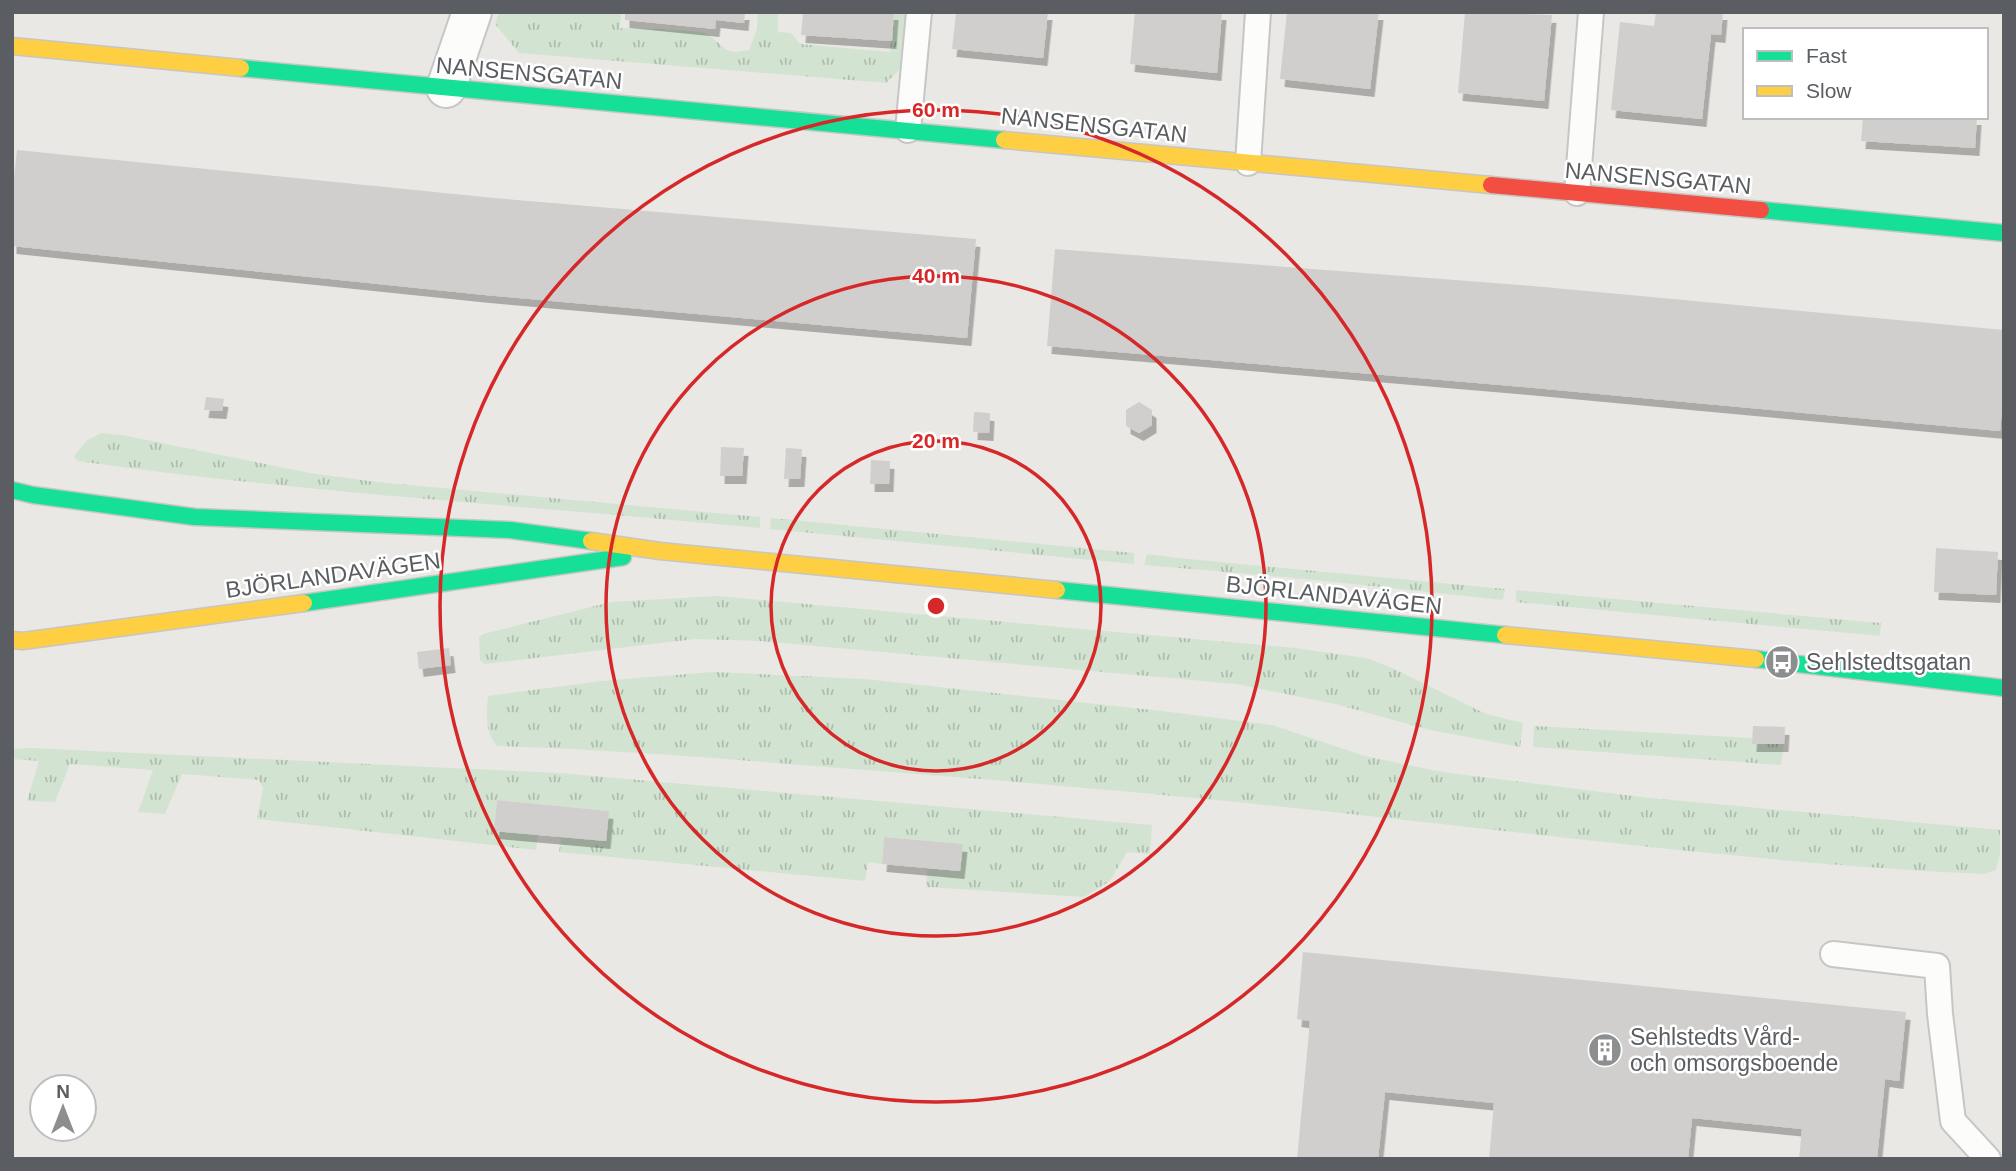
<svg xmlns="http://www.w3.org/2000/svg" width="2016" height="1171" viewBox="0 0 2016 1171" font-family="Helvetica,sans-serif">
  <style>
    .grass { fill: url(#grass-tufts) }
    .building { fill: #d0cfcd; filter: url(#shadow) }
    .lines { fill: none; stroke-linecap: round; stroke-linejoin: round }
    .lane-casing { stroke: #c6c6c6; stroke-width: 28 }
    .street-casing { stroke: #c6c6c6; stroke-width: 42 }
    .fast-casing { stroke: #c6c6c5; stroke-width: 19 }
    .slow-casing { stroke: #c6c6c5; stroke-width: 19 }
    .jam-casing { stroke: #c6c6c5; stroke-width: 19 }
    .lane { stroke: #fcfcfb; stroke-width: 24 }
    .street { stroke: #fcfcfb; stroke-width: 38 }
    .fast { stroke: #16e098; stroke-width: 16 }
    .slow { stroke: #ffcf43; stroke-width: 16 }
    .jam { stroke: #f24e42; stroke-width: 16 }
    .ring { fill: none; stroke: #d62828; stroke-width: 3.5 }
    .labels { text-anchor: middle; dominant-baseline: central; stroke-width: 5; stroke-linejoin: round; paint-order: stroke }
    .street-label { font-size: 23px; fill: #5a5d61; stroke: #fff }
    .poi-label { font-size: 23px; fill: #5a5d61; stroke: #fff; text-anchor: start }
    .centre { fill: #d62828; stroke: #fff; stroke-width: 3.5 }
    .ring-label { font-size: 21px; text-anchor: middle; font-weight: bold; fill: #d62828; stroke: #fff; stroke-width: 5; stroke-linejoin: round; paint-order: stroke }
  </style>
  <defs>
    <pattern id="grass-tufts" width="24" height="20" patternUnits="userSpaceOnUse" patternTransform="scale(1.75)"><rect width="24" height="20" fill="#d2e4d1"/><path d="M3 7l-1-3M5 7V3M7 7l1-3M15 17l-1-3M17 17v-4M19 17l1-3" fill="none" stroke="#adbcad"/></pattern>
    <filter id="shadow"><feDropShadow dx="4.5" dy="8" stdDeviation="0" flood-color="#0004"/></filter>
  </defs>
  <rect width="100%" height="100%" fill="#e9e8e4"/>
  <path class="grass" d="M 499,12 L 621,12 L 620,28 C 634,29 699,29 707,34 C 725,46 724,56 749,50 L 757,29 L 758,12 L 778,12 L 778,32 L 791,33 L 800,44 L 890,52 L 894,12 L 907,12 L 902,67 L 886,83 L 519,53 L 495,24 Z
    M 101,433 L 122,435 L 310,473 L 377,482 L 760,517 L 760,528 C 533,506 304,493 77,461 L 74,456 L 86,441 Z
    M 771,518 L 1134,553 L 1134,564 L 770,529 Z
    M 1147,554 L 1178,558 L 1505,589 L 1503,600 L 1306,579 L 1144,565 Z
    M 1516,590 L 1881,623 L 1880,636 L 1516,602 Z
    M 717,596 L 1295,648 L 1366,658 L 1390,667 L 1486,714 L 1523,723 L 1520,747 L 1430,730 L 1335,704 L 1236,684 L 760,641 L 695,639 L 484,664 L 480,660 L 479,637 L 483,634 L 611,602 Z
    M 713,672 L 865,679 L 1162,711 L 1272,725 L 1365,756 L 1442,772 L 1650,798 L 2000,830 L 2000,854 L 1996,870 L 1984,874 C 1747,863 1511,830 1274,806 C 1143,792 1010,781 878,771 C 751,761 624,750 497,746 C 485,731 486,714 488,696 L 601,681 Z
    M 1534,726 L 1752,738 L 1753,744 L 1784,744 L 1781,765 L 1533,747 Z
    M 31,748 L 559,773 L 1152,825 L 1150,854 L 1127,852 L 1110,881 L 1084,897 L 926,887 L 927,869 L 960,871 L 963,844 L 884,837 L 882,864 L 868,862 L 865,881 L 559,852 L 561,837 L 608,811 L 497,800 L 494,831 L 538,835 L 536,850 L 257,819 L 263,788 L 259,780 L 182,774 L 165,814 L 138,812 L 153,770 L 70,764 L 55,802 L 27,801 L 39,761 L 12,759 L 12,749 Z"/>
  <path class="building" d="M 625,12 L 745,12 L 744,23 L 716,20 L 715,29 L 625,20 Z
    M 803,12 L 894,12 L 892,41 L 801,35 Z
    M 956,12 L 1048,12 L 1043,58 L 952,49 Z
    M 1135,12 L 1222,12 L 1217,73 L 1130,64 Z
    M 1287,12 L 1379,12 L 1370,89 L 1280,79 Z
    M 1465,12 L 1552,15 L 1544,101 L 1458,93 Z
    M 1656,12 L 1723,12 L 1721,35 L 1711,34 L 1702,119 L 1611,110 L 1620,22 L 1654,26 Z
    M 1863,117 L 1977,117 L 1975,148 L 1861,141 Z
    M 17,150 L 494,198 L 976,239 L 967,338 L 485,295 L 12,246 L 12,195 Z
    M 1055,249 L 1533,286 L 2004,330 L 2004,386 L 2000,431 L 1524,387 L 1047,346 Z
    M 206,397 L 224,399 L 222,411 L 204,410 Z
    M 1139,402 L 1152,410 L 1152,425 L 1139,433 L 1126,426 L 1126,410 Z
    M 974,412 L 990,413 L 989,433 L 973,432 Z
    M 721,447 L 744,448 L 742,476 L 720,476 Z
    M 786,448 L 802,449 L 800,479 L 784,479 Z
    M 871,460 L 890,461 L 889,484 L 870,484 Z
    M 1936,548 L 1998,552 L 1996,595 L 1934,592 Z
    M 449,648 L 451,665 L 419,669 L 417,652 Z
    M 1753,726 L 1785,727 L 1784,744 L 1752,744 Z
    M 497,800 L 609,811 L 606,841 L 494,831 Z
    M 884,837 L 963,844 L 960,871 L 882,864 Z
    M 1303,952 L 1906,1012 L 1899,1081 L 1885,1079 L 1877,1159 L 1799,1159 L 1802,1129 L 1692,1118 L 1688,1159 L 1489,1159 L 1494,1103 L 1385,1092 L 1378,1159 L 1297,1159 L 1310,1021 L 1297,1019 Z"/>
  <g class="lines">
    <g class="lane-casing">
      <path id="lane" d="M 908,130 L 919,12
        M 1248,163 L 1258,12
        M 1577,193 L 1591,12
        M 1833,954 L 1937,966 L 1940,1014 L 1953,1121 L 1988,1159"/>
    </g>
    <g class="street-casing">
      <path id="street" d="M 446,88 L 472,12"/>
    </g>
    <g class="fast-casing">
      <path id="fast" d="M 241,68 L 1004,140
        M 1761,210 L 2004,233
        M 12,490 L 33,495 L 195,517 L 510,530 L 591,541
        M 1057,590 L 1505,635
        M 304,603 L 623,557
        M 1756,659 L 2004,688"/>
    </g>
    <g class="slow-casing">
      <path id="slow" d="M 12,46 L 241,68
        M 1004,140 L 1491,185
        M 591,541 L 660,551 L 1057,590
        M 1505,635 L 1756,659
        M 12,640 L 23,641 L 304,603"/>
    </g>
    <g class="jam-casing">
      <path id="jam" d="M 1491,185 L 1761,210"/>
    </g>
    <use href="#lane" class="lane"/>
    <use href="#street" class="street"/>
    <use href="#fast" class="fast"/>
    <use href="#slow" class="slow"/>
    <use href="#jam" class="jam"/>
  </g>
  <g class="ring">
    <circle cx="936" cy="606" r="165"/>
    <circle cx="936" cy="606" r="330"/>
    <circle cx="936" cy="606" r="496"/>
  </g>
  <defs>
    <g id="bus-disc" transform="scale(1.75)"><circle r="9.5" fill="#8c8e8f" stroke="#fff"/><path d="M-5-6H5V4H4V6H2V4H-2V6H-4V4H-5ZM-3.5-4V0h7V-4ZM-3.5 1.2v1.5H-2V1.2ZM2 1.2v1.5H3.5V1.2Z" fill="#fff"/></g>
    <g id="building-disc" transform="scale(1.75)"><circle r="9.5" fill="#8c8e8f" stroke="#fff"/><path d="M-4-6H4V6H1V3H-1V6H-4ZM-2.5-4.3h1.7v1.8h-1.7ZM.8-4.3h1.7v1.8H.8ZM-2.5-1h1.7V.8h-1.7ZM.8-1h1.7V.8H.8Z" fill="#fff"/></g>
  </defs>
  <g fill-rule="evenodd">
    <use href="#bus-disc" x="1782" y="662"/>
    <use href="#building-disc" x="1605" y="1050"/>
  </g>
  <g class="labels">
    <g class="street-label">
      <text transform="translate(529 73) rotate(5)">NANSENSGATAN</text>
      <text transform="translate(1094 125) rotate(6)">NANSENSGATAN</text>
      <text transform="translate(1658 178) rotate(5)">NANSENSGATAN</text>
      <text transform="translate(333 575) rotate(-8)">BJÖRLANDAVÄGEN</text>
      <text transform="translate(1334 595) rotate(6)">BJÖRLANDAVÄGEN</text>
    </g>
    <g class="poi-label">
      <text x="1806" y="662">Sehlstedtsgatan</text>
      <text x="1630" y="1037">Sehlstedts Vård-<tspan x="1630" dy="26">och omsorgsboende</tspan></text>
    </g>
  </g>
  <circle cx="936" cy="606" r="10" class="centre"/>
  <g class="ring-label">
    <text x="936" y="117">60 m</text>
    <text x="936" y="283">40 m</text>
    <text x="936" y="448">20 m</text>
  </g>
  <rect width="2016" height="1171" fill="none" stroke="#5a5d61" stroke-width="28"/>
  <rect x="1743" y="28" width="245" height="91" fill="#ffffff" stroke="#bdbec0" stroke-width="2"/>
  <rect x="1757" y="51" width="35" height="10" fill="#16e098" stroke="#bdbec0" stroke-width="2"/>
  <text x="1806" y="63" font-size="21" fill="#5a5d61">Fast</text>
  <rect x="1757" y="86" width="35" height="10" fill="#ffcf43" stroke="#bdbec0" stroke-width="2"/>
  <text x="1806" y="98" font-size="21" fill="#5a5d61">Slow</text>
  <g transform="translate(63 1108)"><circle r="33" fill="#ffffff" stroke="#bdbec0" stroke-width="2"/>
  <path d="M0-5L12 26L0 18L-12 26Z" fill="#8c8e8f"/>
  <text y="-10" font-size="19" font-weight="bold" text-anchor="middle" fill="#5a5d61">N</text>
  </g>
</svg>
